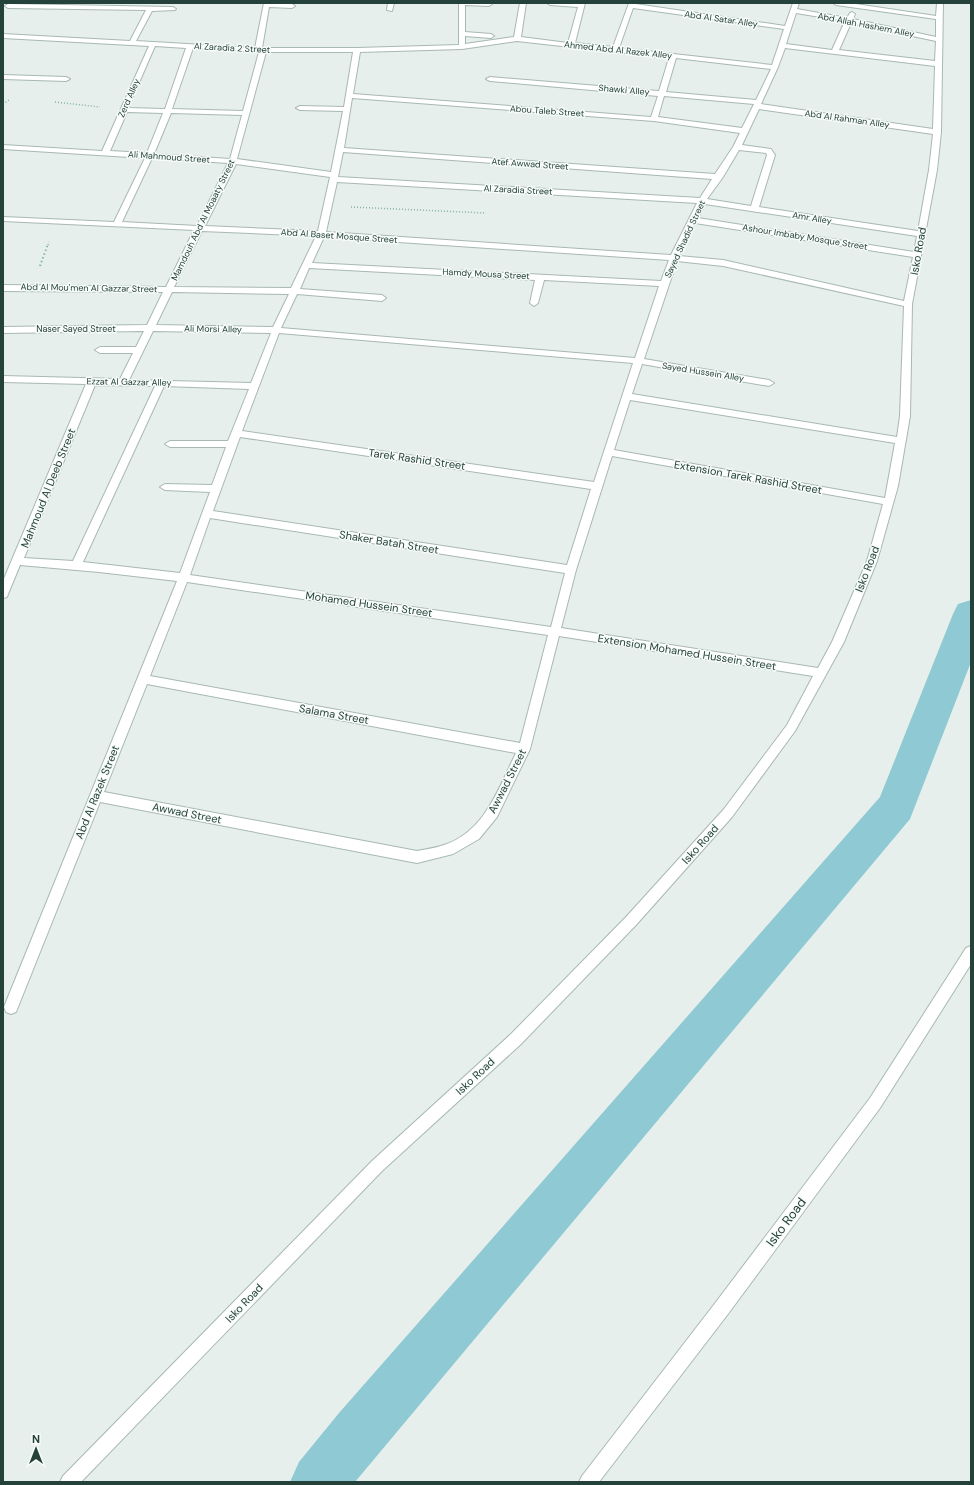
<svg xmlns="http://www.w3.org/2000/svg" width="974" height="1485" viewBox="0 0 974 1485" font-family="'DM Sans',sans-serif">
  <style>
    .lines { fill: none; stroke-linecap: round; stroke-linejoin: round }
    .canal { fill: #8ec9d4; fill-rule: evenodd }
    .minor-casing { stroke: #a8b8b2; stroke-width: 2 }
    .tertiary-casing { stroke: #a8b8b2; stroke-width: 2 }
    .path-far1 { stroke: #86b3a5; stroke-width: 1.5; stroke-dasharray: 1 2; stroke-linecap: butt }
    .path { stroke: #86b3a5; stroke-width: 2; stroke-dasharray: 1.5 2.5; stroke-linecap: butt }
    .minor { fill: #fff; fill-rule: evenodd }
    .tertiary { fill: #fff; fill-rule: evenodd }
    .labels { text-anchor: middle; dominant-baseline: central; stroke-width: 3; stroke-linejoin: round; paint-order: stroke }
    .far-street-label { font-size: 9px; fill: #24423a; stroke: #f7fbf9 }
    .street-label { font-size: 11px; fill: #24423a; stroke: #f7fbf9 }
    .near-street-label { font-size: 13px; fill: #24423a; stroke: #f7fbf9 }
  </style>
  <rect width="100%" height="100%" fill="#e6efeb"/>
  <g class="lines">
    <path class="canal" d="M 971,600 L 971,662 L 910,819 L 355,1482 L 290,1482 L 299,1462 L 339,1413 L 880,797 L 953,614 L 958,604 Z"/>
    <g class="minor-casing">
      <path id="minor" d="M 264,3 L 292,4 L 295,6 L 292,8 L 269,7 L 262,48 L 357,48 L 459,45 L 459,3 L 492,4 L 489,6 L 465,5 L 465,32 L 491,34 L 494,36 L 491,38 L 465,36 L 465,44 L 514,37 L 520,3 L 526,3 L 521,37 L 568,43 L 578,7 L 550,5 L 547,3 L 585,3 L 575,43 L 613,47 L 629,3 L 785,26 L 793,3 L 799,3 L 797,9 L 847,18 L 850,13 L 852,12 L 855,14 L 853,19 L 936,37 L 936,19 L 836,5 L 833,3 L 849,3 L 936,16 L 937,3 L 943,3 L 941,132 L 937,170 L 912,304 L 910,416 L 898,486 L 877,561 L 844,642 L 795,731 L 732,817 L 636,925 L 521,1044 L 382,1171 L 81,1482 L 60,1482 L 63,1476 L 372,1161 L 511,1034 L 626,917 L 724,809 L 787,725 L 813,676 L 559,636 L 530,749 L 497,817 L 479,839 L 453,854 L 417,863 L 100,802 L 16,1012 L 11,1014 L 6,1012 L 4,1007 L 177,581 L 99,572 L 20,565 L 8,594 L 7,597 L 3,598 L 3,581 L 86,384 L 3,382 L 3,376 L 120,379 L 133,353 L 100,353 L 95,350 L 100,347 L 136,347 L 144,331 L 3,333 L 3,327 L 147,325 L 163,292 L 3,291 L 3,285 L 166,287 L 194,230 L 3,221 L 3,217 L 114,222 L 145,158 L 3,149 L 3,145 L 102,151 L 149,46 L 3,38 L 3,34 L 130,41 L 146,10 L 8,8 L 5,6 L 8,4 L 173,7 L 176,9 L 175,10 L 152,11 L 136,41 L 255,48 ZM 633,8 L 784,29 L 772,65 L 619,48 ZM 796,13 L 845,21 L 832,50 L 786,44 ZM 851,23 L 936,41 L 935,61 L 839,50 ZM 517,41 L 669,58 L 659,91 L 490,77 L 486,79 L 490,81 L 658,96 L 651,117 L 353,94 L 360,52 L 462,49 ZM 155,46 L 186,48 L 165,109 L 128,108 ZM 193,48 L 259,52 L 243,111 L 172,109 ZM 785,48 L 935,66 L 933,129 L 761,104 L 778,67 ZM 266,52 L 353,52 L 344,107 L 300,106 L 296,108 L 300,110 L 343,111 L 331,172 L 237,159 ZM 676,58 L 771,69 L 756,100 L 666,92 ZM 664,96 L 754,104 L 742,128 L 658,117 ZM 352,98 L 654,121 L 740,133 L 733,147 L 715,174 L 344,148 ZM 759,109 L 933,134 L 929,170 L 918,231 L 759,207 L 775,155 L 771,149 L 742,145 ZM 127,112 L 163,113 L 147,153 L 110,151 ZM 171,113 L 242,115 L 230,159 L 154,154 ZM 739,150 L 766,153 L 767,155 L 751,206 L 707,199 L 723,177 ZM 343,152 L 712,179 L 700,198 L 338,177 ZM 152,158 L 228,163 L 197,226 L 122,222 ZM 236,164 L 330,177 L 318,231 L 205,226 ZM 337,182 L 697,203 L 671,255 L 326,232 ZM 705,204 L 917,236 L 914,252 L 698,218 ZM 695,223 L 913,257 L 904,301 L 723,260 L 679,256 ZM 202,231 L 316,236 L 291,288 L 174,287 ZM 324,237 L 669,260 L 661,281 L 312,263 ZM 677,261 L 723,266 L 904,306 L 900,416 L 897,437 L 632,394 L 642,364 L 769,386 L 774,383 L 769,380 L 644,359 ZM 309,268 L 535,280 L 530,303 L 534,306 L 538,303 L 544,280 L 659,286 L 635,358 L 281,328 L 297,294 L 382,301 L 386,298 L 382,295 L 300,289 ZM 172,292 L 289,294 L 273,327 L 156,325 ZM 153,331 L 271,333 L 251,383 L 129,380 ZM 279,333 L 633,363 L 594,482 L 242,431 ZM 95,385 L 155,386 L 73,561 L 24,558 ZM 164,386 L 249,389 L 228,441 L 170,441 L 165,444 L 170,447 L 226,447 L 212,485 L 165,484 L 160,487 L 165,490 L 210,492 L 180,573 L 83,562 ZM 630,400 L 895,443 L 885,498 L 614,450 ZM 240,437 L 591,489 L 567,565 L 213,511 ZM 612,456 L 883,504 L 867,561 L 832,642 L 818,668 L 561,628 L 576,570 ZM 210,518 L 565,573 L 551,627 L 190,575 ZM 187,582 L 548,635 L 520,743 L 150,676 ZM 147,684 L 516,753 C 499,787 485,832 444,845 C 436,848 426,849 417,851 L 104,792 Z
        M 388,3 L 394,3 L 392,11 L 387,10 Z
        M 3,75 L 66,77 L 70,79 L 66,81 L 3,79 Z"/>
    </g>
    <g class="tertiary-casing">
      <path id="tertiary" d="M 971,946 L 971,964 L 880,1108 L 728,1314 L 599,1482 L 579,1482 L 582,1476 L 716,1302 L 870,1098 L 966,948 Z"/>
    </g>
    <path class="path-far1" d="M 55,102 L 100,107
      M 3,104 L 9,100
      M 351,207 L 486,213
      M 48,245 L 49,242"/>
    <path class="path" d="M 40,266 L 48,244"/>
    <use href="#minor" class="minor"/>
    <use href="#tertiary" class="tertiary"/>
  </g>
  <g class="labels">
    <g class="far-street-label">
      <text transform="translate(721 19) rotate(8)">Abd Al Satar Alley</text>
      <text transform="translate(866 25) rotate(11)">Abd Allah Hashem Alley</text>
      <text transform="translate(232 48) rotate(3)">Al Zaradia 2 Street</text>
      <text transform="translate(618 50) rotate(6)">Ahmed Abd Al Razek Alley</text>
      <text transform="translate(624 90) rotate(5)">Shawki Alley</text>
      <text transform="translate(129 98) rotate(-66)">Zerd Alley</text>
      <text transform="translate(547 111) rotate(4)">Abou Taleb Street</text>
      <text transform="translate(847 119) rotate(8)">Abd Al Rahman Alley</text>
      <text transform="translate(169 157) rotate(4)">Ali Mahmoud Street</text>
      <text transform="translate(530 164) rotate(4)">Atef Awwad Street</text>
      <text transform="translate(518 190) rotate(3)">Al Zaradia Street</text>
      <text transform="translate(812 218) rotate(9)">Amr Alley</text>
      <text transform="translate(203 220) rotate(-64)">Mamdouh Abd Al Moaaty Street</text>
      <text transform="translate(339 236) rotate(4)">Abd Al Baset Mosque Street</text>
      <text transform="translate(805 237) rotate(9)">Ashour Imbaby Mosque Street</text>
      <text transform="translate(685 239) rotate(-65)">Sayed Shadid Street</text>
      <text transform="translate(486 274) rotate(3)">Hamdy Mousa Street</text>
      <text transform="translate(89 288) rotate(1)">Abd Al Mou'men Al Gazzar Street</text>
      <text x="76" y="329">Naser Sayed Street</text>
      <text transform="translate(213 329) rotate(1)">Ali Morsi Alley</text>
      <text transform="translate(703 372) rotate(9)">Sayed Hussein Alley</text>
      <text transform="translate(129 382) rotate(1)">Ezzat Al Gazzar Alley</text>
    </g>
    <g class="street-label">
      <text transform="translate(918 251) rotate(-80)">Isko Road</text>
      <text transform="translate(417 459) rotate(8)">Tarek Rashid Street</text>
      <text transform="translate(748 477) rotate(10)">Extension Tarek Rashid Street</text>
      <text transform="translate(48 488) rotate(-68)">Mahmoud Al Deeb Street</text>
      <text transform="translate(389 542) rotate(9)">Shaker Batah Street</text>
      <text transform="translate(867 569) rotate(-69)">Isko Road</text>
      <text transform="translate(369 604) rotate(8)">Mohamed Hussein Street</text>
      <text transform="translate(687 652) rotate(9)">Extension Mohamed Hussein Street</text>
      <text transform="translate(334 714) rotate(10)">Salama Street</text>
      <text transform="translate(507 781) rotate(-63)">Awwad Street</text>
      <text transform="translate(97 792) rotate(-68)">Abd Al Razek Street</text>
      <text transform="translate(187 813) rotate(11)">Awwad Street</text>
      <text transform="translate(700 844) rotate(-48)">Isko Road</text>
      <text transform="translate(475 1076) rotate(-43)">Isko Road</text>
      <text transform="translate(244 1303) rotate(-46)">Isko Road</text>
    </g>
    <g class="near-street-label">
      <text transform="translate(786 1222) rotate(-53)">Isko Road</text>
    </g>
  </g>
  <rect width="974" height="1485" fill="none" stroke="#24423a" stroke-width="8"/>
  <g transform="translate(36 1449)" stroke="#f7fbf9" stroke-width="3" paint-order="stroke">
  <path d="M0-3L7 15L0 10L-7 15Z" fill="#24423a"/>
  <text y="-6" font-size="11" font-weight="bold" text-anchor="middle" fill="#24423a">N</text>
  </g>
</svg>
